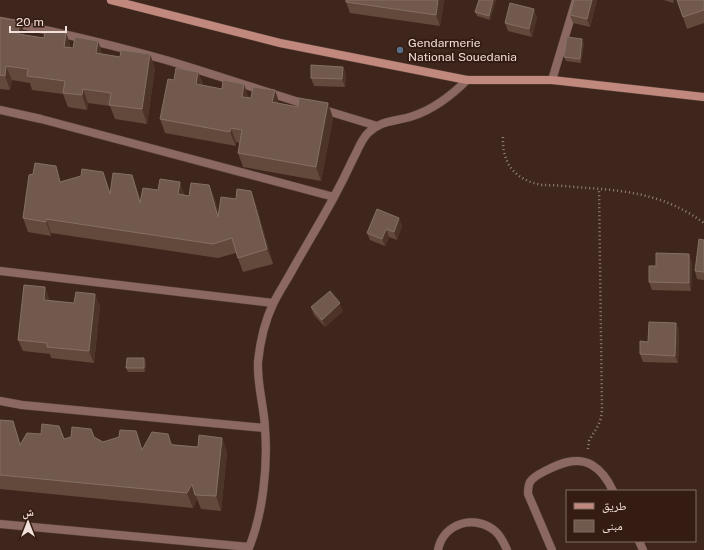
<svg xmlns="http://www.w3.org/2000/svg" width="704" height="550" viewBox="0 0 704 550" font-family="'Public Sans','Noto Naskh Arabic',sans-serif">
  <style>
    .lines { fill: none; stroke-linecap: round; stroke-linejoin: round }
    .minor-casing { stroke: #5b443b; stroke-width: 9 }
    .secondary-casing { stroke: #5b443b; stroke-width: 9 }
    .path { stroke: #97827b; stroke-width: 2.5; stroke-dasharray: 1 3; stroke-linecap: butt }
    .minor { stroke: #8b6861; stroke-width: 8 }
    .secondary { stroke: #c1887d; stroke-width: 8 }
    .wall { fill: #62493c }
    .shaded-wall { fill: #4d3428 }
    .building { fill: #715a4d; stroke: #856f63 }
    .service-dot { fill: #5c6f8a; stroke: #351c13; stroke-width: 1.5 }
    .labels { text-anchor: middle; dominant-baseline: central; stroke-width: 4; stroke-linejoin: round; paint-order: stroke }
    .poi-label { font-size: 12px; fill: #f1e0da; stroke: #351c13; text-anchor: start }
  </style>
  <rect width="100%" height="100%" fill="#3f261d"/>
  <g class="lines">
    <g class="minor-casing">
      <path id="minor" d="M 0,21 C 56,31 111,45 166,60 C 213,74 260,90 308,105
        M 552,80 L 576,0
        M 321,109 L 377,126
        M 0,110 L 41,119 L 334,197
        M 0,271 L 273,303
        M 0,401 L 22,405 L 265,428
        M 0,524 L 249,547
        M 639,541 L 643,550
        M 248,550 C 263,515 268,466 265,428 C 264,406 257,385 258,362 C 260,342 264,323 273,304 C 279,292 287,280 294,267 C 307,244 321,221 334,197 C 341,184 347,172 353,159 C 358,150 361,140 368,133 C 382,119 396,122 413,116 C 434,109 452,95 467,80
        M 438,550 C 443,523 475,514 495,531 C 501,536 504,543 507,550
        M 552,550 L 528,494 C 528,490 528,486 530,482 C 533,477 539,474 545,471 C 559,464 576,456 592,465 C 602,471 608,480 613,491"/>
    </g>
    <g class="secondary-casing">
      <path id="secondary" d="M 111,0 L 280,43 L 467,80 L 552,80 L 704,97"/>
    </g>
    <path class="path" d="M 503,137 C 502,164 515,180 542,185 C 557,185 573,187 588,188 C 632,191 667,196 704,223
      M 588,449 L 589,441 L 593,434 L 598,426 L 601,418 L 602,410 L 599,189"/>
    <use href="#minor" class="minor"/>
    <use href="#secondary" class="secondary"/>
  </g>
  <path class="wall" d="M 346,0 L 444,0 L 440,26 L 350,13 L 346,2 Z
    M 496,0 L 490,20 L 477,16 L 475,12 Z
    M 574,0 L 597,0 L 590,27 L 573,23 L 570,15 Z
    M 664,0 L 674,0 L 673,3 Z
    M 677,0 L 704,0 L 704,23 L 687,29 Z
    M 537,17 L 532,37 L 508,31 L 505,23 Z
    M 0,18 L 25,35 L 44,38 L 66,33 L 71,48 L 103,54 L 155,68 L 147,124 L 115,119 L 110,106 L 88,103 L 87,110 L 68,107 L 63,94 L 32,90 L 30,83 L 12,80 L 10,90 L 0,89 Z
    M 584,43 L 581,63 L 566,61 L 564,57 Z
    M 343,67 L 346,75 L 345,87 L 314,86 L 311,78 Z
    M 198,72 L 203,85 L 249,98 L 251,98 L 275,90 L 279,104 L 298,107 L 328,103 L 333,118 L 321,181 L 243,167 L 238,153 L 240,143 L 236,142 L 236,146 L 165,133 L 160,119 L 174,80 Z
    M 132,175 L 141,201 L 185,195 L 189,196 L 209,185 L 215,200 L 219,214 L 236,199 L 251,191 L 256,205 L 273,264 L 243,272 L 236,253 L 218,258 L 51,233 L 51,236 L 28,232 L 23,218 L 61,182 L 108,187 L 110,192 Z
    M 399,218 L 402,226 L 397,240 L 389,237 L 385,246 L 370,240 L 367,233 Z
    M 704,240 L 704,280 L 697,279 L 695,271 Z
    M 692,262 L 691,291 L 652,290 L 649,282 L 656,266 Z
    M 45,287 L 49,299 L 49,301 L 100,306 L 94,363 L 51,358 L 50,354 L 23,351 L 18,340 Z
    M 311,307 L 343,311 L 325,327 L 314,315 Z
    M 676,323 L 679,331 L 678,363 L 643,362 L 640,354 Z
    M 146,362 L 145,372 L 128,372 L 126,368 Z
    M 0,420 L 13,421 L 21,445 L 59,426 L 64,439 L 94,437 L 103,442 L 143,449 L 172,444 L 198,447 L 222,438 L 227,452 L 221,511 L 201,509 L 197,499 L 193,508 L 0,489 Z"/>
  <path class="shaded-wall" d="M 438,0 L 444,0 L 440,26 L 436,15 Z
    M 493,0 L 496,0 L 490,20 L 489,16 Z
    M 592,0 L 597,0 L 590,27 L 587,19 Z
    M 534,9 L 537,17 L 532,37 L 529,29 Z
    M 20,21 L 25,35 L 18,34 Z
    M 66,33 L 71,47 L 69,61 L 64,47 Z
    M 582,39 L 584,43 L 581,63 L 580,59 Z
    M 98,41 L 103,55 L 96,53 Z
    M 150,54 L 155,68 L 147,124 L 142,109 Z
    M 6,66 L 12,80 L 10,90 L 5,76 Z
    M 343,67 L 346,75 L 345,87 L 342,79 Z
    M 198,72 L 203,87 L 196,84 Z
    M 244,84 L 249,98 L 242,97 Z
    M 83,89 L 88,103 L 87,110 L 82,95 Z
    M 275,90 L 280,105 L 272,102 Z
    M 328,103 L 333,118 L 321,181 L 316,167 Z
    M 231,128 L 236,142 L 236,146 L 230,132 Z
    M 132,175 L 137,190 L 146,218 L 140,203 Z
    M 180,182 L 185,196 L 178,194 Z
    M 209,185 L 215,200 L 224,231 L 218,217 Z
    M 251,191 L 256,205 L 273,264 L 267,249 Z
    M 399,218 L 402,226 L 397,240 L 394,232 Z
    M 46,219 L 51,233 L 51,236 L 46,222 Z
    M 386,229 L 389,237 L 385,246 L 382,239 Z
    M 689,254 L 692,262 L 691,291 L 689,283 Z
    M 45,287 L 49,299 L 48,311 L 44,300 Z
    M 95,294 L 100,306 L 94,363 L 89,351 Z
    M 340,303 L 343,311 L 325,327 L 322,320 Z
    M 676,323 L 679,331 L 678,363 L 675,356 Z
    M 144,358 L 146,362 L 145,372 L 144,368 Z
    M 13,421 L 26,460 L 20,445 Z
    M 222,438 L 227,452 L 221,511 L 216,496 Z
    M 192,484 L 197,499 L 193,508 L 187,493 Z"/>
  <path class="building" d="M 346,0 L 438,0 L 436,15 L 346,2 Z
    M 479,0 L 493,0 L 489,16 L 475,12 Z
    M 574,0 L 592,0 L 587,19 L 570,15 Z
    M 677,0 L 704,0 L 704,10 L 683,17 Z
    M 510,3 L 534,9 L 529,29 L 505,23 Z
    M 0,18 L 20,21 L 18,34 L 44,38 L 45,30 L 66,33 L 64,47 L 73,48 L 75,37 L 98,41 L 96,53 L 120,57 L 121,50 L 150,54 L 142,109 L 109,105 L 111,93 L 83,89 L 82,95 L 63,93 L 65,81 L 27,76 L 28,69 L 6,66 L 5,76 L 0,75 Z
    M 567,37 L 582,39 L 580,59 L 564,57 Z
    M 311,65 L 343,67 L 342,79 L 311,78 Z
    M 176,68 L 198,72 L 196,84 L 222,89 L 223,80 L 244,84 L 242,97 L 251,98 L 253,87 L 275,90 L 272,102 L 298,107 L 299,98 L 328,103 L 316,167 L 238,153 L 242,130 L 231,128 L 230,132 L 160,119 L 168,79 L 174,80 Z
    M 35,163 L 56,166 L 60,182 L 81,176 L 82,169 L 103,172 L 110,194 L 113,173 L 132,175 L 140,203 L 143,188 L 158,190 L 160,179 L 180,182 L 178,194 L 189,196 L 191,183 L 209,185 L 218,217 L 221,197 L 236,199 L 237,189 L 251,191 L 267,249 L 238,258 L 232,238 L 213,244 L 46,219 L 46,222 L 23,218 L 29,175 L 33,174 Z
    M 377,209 L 399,218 L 394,232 L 386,229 L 382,239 L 367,233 Z
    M 699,239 L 704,240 L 704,272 L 695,271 Z
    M 656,253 L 689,254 L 689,283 L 649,282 L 649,266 L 656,266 Z
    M 24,285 L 45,287 L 44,300 L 74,303 L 76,292 L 95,294 L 89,351 L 47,347 L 47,343 L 18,340 Z
    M 330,291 L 340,303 L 322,320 L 311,307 Z
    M 649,322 L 676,323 L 675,356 L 640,354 L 640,341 L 648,342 Z
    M 127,358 L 144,358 L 144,368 L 126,368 Z
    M 0,420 L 13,421 L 20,445 L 27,433 L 41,434 L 42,424 L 59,426 L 64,439 L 71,437 L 72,427 L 91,429 L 94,437 L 103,442 L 119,437 L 120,430 L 136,431 L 142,450 L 152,432 L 168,434 L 171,444 L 173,445 L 198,447 L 199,435 L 222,438 L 216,496 L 195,495 L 192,484 L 187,493 L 0,475 Z"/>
  <circle class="service-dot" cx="400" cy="50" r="4"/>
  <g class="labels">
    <g class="poi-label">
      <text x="408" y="43">Gendarmerie<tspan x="408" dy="14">National Souedania</tspan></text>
    </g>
  </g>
  <rect x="566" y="490" width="130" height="52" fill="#351c13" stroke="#806a63"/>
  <rect x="574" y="503" width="20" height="6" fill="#c1887d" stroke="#806a63"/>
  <text x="602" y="510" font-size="12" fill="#f1e0da">طريق</text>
  <rect x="574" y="520" width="20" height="12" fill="#715a4d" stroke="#806a63"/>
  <text x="602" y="530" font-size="12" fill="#f1e0da">مبنى</text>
  <g transform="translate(28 522)" stroke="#351c13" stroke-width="3" paint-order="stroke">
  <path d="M0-3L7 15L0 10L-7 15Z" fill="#f1e0da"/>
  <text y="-6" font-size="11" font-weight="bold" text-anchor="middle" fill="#f1e0da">ش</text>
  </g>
  <path d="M10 26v6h56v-6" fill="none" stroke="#f1e0da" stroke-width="2"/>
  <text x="16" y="26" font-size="12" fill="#f1e0da" stroke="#351c13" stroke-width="3" paint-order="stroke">20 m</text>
</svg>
